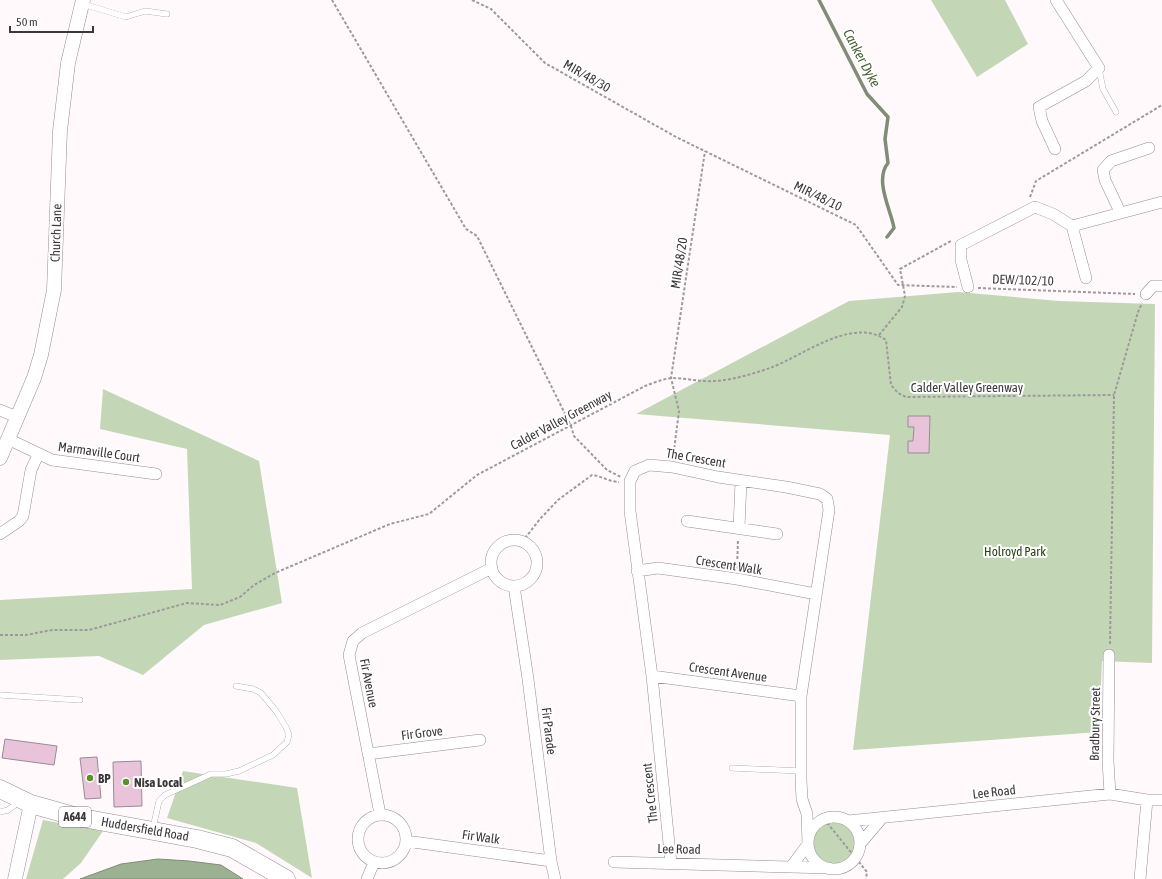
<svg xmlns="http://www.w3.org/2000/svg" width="1162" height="879" viewBox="0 0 1162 879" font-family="'Asap Condensed',sans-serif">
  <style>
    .green { fill: #c3d7b7 }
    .water { fill: #9cb191; stroke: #7f8d77 }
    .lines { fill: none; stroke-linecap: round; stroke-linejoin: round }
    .stream { stroke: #7f8d77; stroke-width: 3.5 }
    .building { fill: #e8c3d9; stroke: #968d92 }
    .service-casing { stroke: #978d93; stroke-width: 6 }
    .minor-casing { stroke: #978d93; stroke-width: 12 }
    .tertiary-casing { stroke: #978d93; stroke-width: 15 }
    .trunk-casing { stroke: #978d93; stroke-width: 19 }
    .path { stroke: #9e999c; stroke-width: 2; stroke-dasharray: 3 2; stroke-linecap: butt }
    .service { stroke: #fff; stroke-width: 5.5 }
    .minor { stroke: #fff; stroke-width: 11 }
    .tertiary { stroke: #fff; stroke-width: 14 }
    .trunk { stroke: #fff; stroke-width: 18 }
    .poi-dot { fill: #59912d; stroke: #fff; stroke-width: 1.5 }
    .labels { text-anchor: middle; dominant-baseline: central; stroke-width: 4; stroke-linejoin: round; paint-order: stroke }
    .shield { fill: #fff; stroke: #767475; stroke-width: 1 }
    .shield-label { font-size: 12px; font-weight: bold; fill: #3c383a }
    .street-label { font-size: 13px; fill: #3c383a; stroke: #fff }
    .park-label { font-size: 13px; fill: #274313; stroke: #fff }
    .poi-label { font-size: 13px; font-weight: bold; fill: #3c383a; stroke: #fff; text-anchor: start }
    .water-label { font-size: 14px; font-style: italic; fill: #456232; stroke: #fff }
  </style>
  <rect width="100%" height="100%" fill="#fff9fc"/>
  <path class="green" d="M 931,0 L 1005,0 L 1028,44 L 977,77 Z
    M 958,292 L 1059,301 L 1155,304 L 1152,663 L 1102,661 L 1099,732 L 853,750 L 890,435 L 636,414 L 849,301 Z
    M 103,389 L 259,461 L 282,603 L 204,625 L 143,675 L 99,656 L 0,660 L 0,600 L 192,589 L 187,449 L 100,429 Z
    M 183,771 L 297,788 L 312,878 L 256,843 L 167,818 Z
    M808 843a26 26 0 1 1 52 0a26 26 0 1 1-52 0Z
    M 43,820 L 103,831 L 81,863 L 63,879 L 26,879 Z"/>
  <path class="water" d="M 158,859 L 189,861 L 221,865 L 243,879 L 80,879 L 121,864 Z"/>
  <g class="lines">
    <path class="stream" d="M 819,0 L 867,94 L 888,117 L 885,139 L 888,163 C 874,180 891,210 894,228 L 887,237"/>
  </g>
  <path class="building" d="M 908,416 L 930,416 L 929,453 L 908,453 L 908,441 L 913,441 L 914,427 L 908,427 Z
    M 5,739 L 57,746 L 54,765 L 2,758 Z
    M 97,757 L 101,798 L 85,799 L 80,758 Z
    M 141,761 L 142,806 L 114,807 L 113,762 Z"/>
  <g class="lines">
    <g class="service-casing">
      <path id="service" d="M 83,4 L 126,17 L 145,11 L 167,14
        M 1099,69 L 1103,89 L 1116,112
        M 0,695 L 80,700
        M 732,768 L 801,771
        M 0,812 L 8,810 L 19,802
        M 153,828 L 159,801 L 165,795 L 211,774 L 226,774 L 239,771 L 273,755 L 287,742 L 289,735 L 286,727 L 276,711 L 261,693 L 253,689 L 236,686"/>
    </g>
    <g class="minor-casing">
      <path id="minor" d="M 1055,149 L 1042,121 L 1039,107 L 1086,81 L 1099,68 L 1056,0
        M 1120,212 L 1105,180 L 1103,170 L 1111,161 L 1149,148
        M 1072,226 L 1162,202
        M 1072,226 L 1086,278
        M 968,287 L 961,260 L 961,245 L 1035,207 L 1053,214 L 1072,226
        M 1146,294 L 1153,286 L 1162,286
        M 0,410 L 17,417
        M 8,439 L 52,460 L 156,474
        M 687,521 L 777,534
        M 739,528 L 741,481
        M 0,534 L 19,521 L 23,516 L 31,470 L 38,455
        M491 563a23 23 0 1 1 46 0a23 23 0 1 1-46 0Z
        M 637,571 L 658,568 L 737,579 L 816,594
        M 514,586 L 528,679 L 551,861 L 555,879
        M 1109,655 L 1108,761 L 1110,794
        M 652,676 L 801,696
        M 368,754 L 480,740
        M 380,814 L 349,655 L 353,641 L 362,633 L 492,568
        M358 839a24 24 0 1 1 48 0a24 24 0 1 1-48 0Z
        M808 843a26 26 0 1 1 52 0a26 26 0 1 1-52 0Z
        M 848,821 L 1110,794 L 1147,800 L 1162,800
        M 406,841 L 551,861
        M 860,844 L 882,818
        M 614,862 L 829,868
        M 671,863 L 652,676 L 630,511 L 630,481 L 635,471 L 649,465 L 672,467 L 718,477 L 786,487 L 820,494 L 827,499 L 829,510 L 801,696 L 801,780 L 802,799 L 807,814 L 808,844 L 791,867
        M 367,879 L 374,862
        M 1140,879 L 1147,800"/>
    </g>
    <g class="tertiary-casing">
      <path id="tertiary" d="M 0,458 L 34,378 L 41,355 L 54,290 L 60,131 L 68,63 L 83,0
        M 15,879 L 31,804"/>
    </g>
    <g class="trunk-casing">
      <path id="trunk" d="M 0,789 L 31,804 L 77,817 L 197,839 L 232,848 L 286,879"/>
    </g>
    <path class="path" d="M 332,0 L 466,229 L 477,236 L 571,426 L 574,436 L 607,470 L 621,477
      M 472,0 L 491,9 L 545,63 L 676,137 L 856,225 L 898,285 L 957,287
      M 1030,197 L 1036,181 L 1162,105
      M 978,288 L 1135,294
      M 879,335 L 902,307 L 905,296 L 900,269 L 951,241
      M 673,458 L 679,411 L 671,378 L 705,151
      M 522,542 L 540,519 L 558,500 L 592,475 C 601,476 610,482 619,482
      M 737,569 L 738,539
      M 0,635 L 26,635 L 52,630 L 89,630 L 187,603 L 220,605 L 240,597 L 254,585 L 275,573 L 390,524 L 429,514 L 477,475 L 645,386 C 653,383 663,379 671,378 C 686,378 700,382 714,381 C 733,380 752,374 770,368 C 803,356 852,316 886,340 L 891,385 L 898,393 L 906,397 L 1114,395
      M 1110,644 L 1114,395 L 1138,312 L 1142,303
      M 824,819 L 867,872 L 866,879"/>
    <use href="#service" class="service"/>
    <use href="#minor" class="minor"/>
    <use href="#tertiary" class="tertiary"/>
    <use href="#trunk" class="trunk"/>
  </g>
  <g class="poi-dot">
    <circle cx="90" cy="778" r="4"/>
    <circle cx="126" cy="782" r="4"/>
  </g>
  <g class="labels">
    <rect class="shield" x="59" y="807" width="32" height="20" rx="3"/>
    <g class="shield-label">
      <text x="75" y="817">A644</text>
    </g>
    <g class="street-label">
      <text transform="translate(587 76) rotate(30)">MIR/48/30</text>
      <text transform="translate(818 196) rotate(26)">MIR/48/10</text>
      <text transform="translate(56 233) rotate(-88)">Church Lane</text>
      <text transform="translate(679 263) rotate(-81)">MIR/48/20</text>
      <text transform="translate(1023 280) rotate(2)">DEW/102/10</text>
      <text x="967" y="387">Calder Valley Greenway</text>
      <text transform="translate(561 420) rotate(-28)">Calder Valley Greenway</text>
      <text transform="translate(99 452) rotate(8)">Marmaville Court</text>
      <text transform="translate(696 458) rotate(10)">The Crescent</text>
      <text transform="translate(729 565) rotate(9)">Crescent Walk</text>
      <text transform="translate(728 672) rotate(8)">Crescent Avenue</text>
      <text transform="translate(369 683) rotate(79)">Fir Avenue</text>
      <text transform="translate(1095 724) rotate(-89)">Bradbury Street</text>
      <text transform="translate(549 731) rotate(83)">Fir Parade</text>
      <text transform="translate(422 733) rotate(-7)">Fir Grove</text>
      <text transform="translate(994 792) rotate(-6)">Lee Road</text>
      <text transform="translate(650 793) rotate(-96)">The Crescent</text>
      <text transform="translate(145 829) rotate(10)">Huddersfield Road</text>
      <text transform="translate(481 837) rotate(8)">Fir Walk</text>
      <text transform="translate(679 849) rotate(1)">Lee Road</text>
    </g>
    <g class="park-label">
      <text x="1015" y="551">Holroyd Park</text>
    </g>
    <g class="poi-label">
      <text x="98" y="778">BP</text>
      <text x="134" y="782">Nisa Local</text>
    </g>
    <g class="water-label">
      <text transform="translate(862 58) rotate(62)">Canker Dyke</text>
    </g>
  </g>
  <path d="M10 26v6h83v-6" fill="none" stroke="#3c383a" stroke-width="2"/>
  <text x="16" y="26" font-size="12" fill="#3c383a" stroke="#ffffff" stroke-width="3" paint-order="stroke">50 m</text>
</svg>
